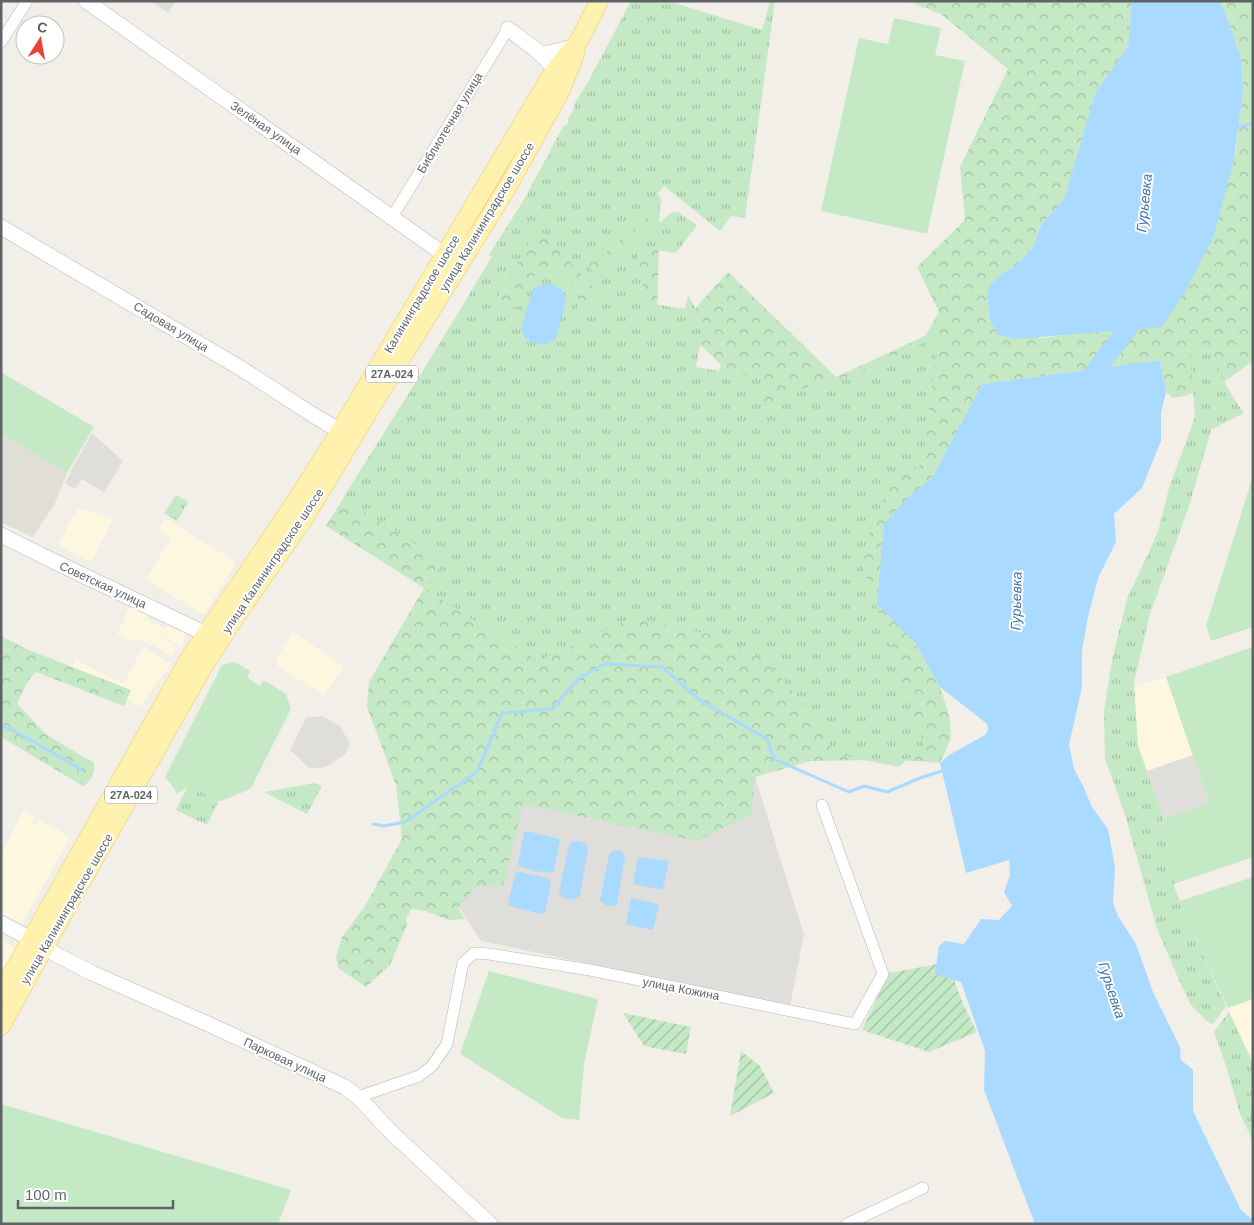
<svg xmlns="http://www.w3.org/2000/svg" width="1254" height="1225" viewBox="0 0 1254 1225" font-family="Arial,sans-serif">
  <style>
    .commercial { fill: #fef7e0 }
    .industrial { fill: #e0deda }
    .education { fill: #e1ded6 }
    .grass { fill: #c5e8c5 }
    .forest { fill: url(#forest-crowns) }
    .park { fill: url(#park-tufts); fill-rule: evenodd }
    .garden { fill: url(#garden-furrows) }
    .water { fill: #aadaff }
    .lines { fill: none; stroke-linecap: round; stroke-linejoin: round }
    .stream { stroke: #aadaff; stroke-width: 3 }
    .river { stroke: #aadaff; stroke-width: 19 }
    .street-casing { stroke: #b5b8bc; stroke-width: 12 }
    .secondary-casing { stroke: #b6babf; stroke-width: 16 }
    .primary-casing { stroke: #f2c960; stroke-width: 19 }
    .street { stroke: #fff; stroke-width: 11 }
    .secondary { stroke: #fff; stroke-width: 15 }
    .primary { stroke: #fff2af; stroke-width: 18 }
    .labels { text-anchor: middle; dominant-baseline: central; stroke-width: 4; stroke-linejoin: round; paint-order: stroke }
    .shield { fill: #fff; stroke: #8f9295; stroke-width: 1 }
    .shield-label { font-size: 11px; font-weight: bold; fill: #5f6368 }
    .street-label { font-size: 12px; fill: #5f6368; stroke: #fff }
    .water-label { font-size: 14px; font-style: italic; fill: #4174aa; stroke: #fff }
  </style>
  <defs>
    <pattern id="forest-crowns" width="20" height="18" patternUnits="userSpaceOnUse" patternTransform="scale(1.25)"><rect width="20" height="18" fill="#c5e8c5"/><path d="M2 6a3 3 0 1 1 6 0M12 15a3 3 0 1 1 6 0" fill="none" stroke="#a3c0a4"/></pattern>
    <pattern id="park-tufts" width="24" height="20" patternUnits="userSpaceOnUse" patternTransform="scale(1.25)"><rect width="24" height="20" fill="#c5e8c5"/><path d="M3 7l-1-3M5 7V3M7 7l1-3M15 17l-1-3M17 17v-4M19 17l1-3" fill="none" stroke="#a3c0a4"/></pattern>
    <pattern id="garden-furrows" width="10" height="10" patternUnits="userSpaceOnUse" patternTransform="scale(1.25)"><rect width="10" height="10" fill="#c5e8c5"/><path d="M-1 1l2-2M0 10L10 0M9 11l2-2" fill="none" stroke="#a3c0a4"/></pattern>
  </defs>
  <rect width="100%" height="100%" fill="#f1efe8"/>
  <path class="commercial" d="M 79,508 L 113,519 L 91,562 L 61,547 L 59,544 L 71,519 Z
    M 165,518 L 236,562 L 204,615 L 146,579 L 171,538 L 159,530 Z
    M 130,606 L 148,615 L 147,619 L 164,628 L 162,633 L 167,625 L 186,634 L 184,638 L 185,639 L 181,647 L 161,636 L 159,639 L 161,637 L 178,648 L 172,657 L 156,647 L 137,638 L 135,642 L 117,634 Z
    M 293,632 L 344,667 L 324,695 L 278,666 L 276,659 Z
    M 143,646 L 171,664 L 140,707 L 71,669 L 76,660 L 124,684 Z
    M 1166,677 L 1193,755 L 1147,771 L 1138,746 L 1134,687 Z
    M 23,811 L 36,818 L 32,823 L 34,825 L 39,820 L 70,837 L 22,924 L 1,913 L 1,856 Z
    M 1,938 L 15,948 L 1,974 Z
    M 1253,999 L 1253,1063 L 1228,1008 Z"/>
  <path class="industrial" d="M 151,1 L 176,1 L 168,13 Z
    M 92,433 L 123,461 L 104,492 L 82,479 L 75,489 L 65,483 L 70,474 L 72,473 L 70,472 Z
    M 322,716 L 340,726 L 350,744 L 345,754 L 330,765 L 321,768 L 309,768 L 290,750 L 306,718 Z
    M 1193,755 L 1209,804 L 1163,819 L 1147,771 Z
    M 755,777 L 804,935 L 790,1006 L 481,941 L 414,839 L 416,809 Z"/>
  <path class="education" d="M 1,434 L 67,473 L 55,503 L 33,537 L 1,522 Z"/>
  <path class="grass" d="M 894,18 L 941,28 L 935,55 L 965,61 L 927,234 L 821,211 L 859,38 L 888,44 Z
    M 1,372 L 94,427 L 67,473 L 1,434 Z
    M 1253,476 L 1253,627 L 1211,641 L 1206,626 Z
    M 1253,647 L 1253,857 L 1174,884 L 1163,819 L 1209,803 L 1166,677 Z
    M 235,662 L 250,671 L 247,677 L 260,686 L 264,680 L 286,694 L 291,709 L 251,788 L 246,791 L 221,801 L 188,786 L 186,788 L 176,794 L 175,789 L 165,777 L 222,665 Z
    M 1253,877 L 1253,999 L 1228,1008 L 1197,942 L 1180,901 Z
    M 489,971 L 598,999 L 584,1064 L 579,1120 L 562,1118 L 460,1054 Z
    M 1,1104 L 291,1190 L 278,1224 L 1,1224 Z"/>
  <path class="forest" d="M 907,1 L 1132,1 L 1128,47 L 1096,91 L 1064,199 L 1041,225 L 1033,248 L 1015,266 L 1002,274 L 987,298 L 991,323 L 1041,338 L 1067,335 L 1235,156 L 1243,93 L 1241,58 L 1225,12 L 1219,1 L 1253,1 L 1253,361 L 1221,384 L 1184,396 L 1173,398 L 1166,392 L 1160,360 L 982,384 L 932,478 L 911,494 L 877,603 L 915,643 L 940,687 L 949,715 L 951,738 L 940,763 L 915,761 L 881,760 L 811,761 L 755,777 L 751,815 L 696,841 L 523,804 L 503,886 L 477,886 L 458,908 L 465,919 L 449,920 L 425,911 L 411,909 L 406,919 L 407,925 L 390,965 L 366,987 L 338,968 L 336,956 L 342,937 L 365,906 L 402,839 L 396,785 L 367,707 L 369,682 L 424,588 L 326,526 L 413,387 L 472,357 L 511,270 L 489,255 L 525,198 L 564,125 L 660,204 L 657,318 L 626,341 L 716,380 L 721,365 L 692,336 L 692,312 L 728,272 L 836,377 L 925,336 L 939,312 L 917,267 L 965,220 L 960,167 L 1008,69 L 941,14 Z
    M 1,636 L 26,649 L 131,690 L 124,706 L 36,672 L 27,682 L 17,704 L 47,735 L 94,763 C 95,772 92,781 83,786 L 1,737 Z"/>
  <path class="park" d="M 631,1 L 668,1 L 762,30 L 770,1 L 775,1 L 745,218 L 731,216 L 720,231 L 664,186 L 657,194 C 662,198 663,201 660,206 L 596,261 L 590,263 L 587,261 L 585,263 L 601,281 L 603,280 L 602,274 L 605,271 L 672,212 L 678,212 L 697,225 L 676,253 L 636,247 L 646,303 L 685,309 L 688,295 L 704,324 L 696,367 L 767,379 L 763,406 L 810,386 L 823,388 L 939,336 L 922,464 L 891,480 L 860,558 L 924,745 L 899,767 L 835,754 L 812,714 L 765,659 L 714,635 L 632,618 L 538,661 L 425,589 L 443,562 L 343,498 C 422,374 499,249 569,121 L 568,119 L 575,107 L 573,106 L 588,82 ZM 538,227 L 602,297 L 576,312 C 577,304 580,296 577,289 C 573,275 545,265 534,276 C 525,286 524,301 522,313 L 498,297 Z
    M 1208,345 C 1218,371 1228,391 1244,413 L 1211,430 L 1189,506 L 1150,614 L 1134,682 L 1138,746 L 1162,814 L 1175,889 L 1197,942 L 1226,1006 L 1213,1024 L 1208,1022 L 1191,1005 L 1182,987 L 1157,929 L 1125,815 L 1105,758 L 1104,711 L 1112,660 L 1127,599 L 1158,532 L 1169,488 L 1195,417 L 1190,348 Z
    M 176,495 L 188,502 L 177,521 L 164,513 Z
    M 315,783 L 322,786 L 307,814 L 264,792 Z
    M 188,786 L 219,800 L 207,825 L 176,810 Z
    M 1229,1012 L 1253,1063 L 1253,1141 L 1240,1114 L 1226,1066 L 1214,1032 Z"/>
  <path class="garden" d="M 949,962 C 955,987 965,1009 977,1032 L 929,1052 L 862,1030 L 889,973 Z
    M 623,1013 L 691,1027 L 686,1054 L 644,1046 Z
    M 741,1051 L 760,1066 L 774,1093 L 730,1116 Z"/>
  <path class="water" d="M 1132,1 L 1219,1 L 1225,12 L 1241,58 L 1243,93 L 1234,159 L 1214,236 L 1183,295 L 1162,327 L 1016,339 L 999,335 L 991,323 L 987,297 L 990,285 L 1002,274 L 1015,266 L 1033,248 L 1041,225 L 1064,199 L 1096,91 L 1128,47 Z
    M 542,284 L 553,284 L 563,291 L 566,300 L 556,338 L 547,344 L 536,344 L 525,338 L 521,329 L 533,289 Z
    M 1160,360 L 1166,392 L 1161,413 L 1161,441 L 1142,488 L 1114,514 L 1116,542 L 1098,578 L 1088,617 L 1082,650 L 1082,687 L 1069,745 L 1074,769 L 1083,786 L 1092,807 L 1108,829 L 1115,867 L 1113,903 L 1118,916 L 1136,944 L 1153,992 L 1180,1047 L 1181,1060 L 1193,1070 L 1193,1111 L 1241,1210 L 1253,1220 L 1253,1224 L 1035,1224 L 984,1090 L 985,1051 L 961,982 L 935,974 L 939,946 L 945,941 L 964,944 L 981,919 L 999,920 L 1012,906 L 1004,892 L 1010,875 L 1009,860 L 966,873 L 940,763 L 949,755 L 985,735 L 988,730 L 987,724 L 940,687 L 915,643 L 877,604 L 884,524 L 911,494 L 932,478 L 982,384 Z
    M 526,831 L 560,839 L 554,871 L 553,873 L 535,871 L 519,866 L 518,864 L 524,833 Z
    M 577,841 C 583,842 587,842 588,849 L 580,895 C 574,902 562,901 559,892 L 569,846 L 571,842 Z
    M 614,850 L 621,851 L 625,856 L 617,905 C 610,907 606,906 600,901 L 609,854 Z
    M 638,857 L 669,861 L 663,890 L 633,884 Z
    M 517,872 L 521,872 L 547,878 L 550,880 L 551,883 L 545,913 L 542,914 L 509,906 L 508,904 L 515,874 Z
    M 631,898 L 659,904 L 653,930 L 626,924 Z"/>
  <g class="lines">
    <path class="stream" d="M 1236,128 L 1253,123
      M 1,726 L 13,730 L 82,770
      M 373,824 L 384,826 L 405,822 L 477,772 L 502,713 L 552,709 L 579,678 L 605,664 L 662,667 L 701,701 L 767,739 L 774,759 L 849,792 L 864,786 L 887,792 L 920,778 L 942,771"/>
    <path class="river" d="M 1081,389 L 1142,310"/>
    <g class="street-casing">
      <path id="street" d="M 1,42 L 27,1
        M 392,217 L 508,29
        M 358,1097 L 419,1076 L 432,1066 L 447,1044 L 463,963 L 474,953 L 489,954 L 590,970 L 855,1024 L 883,974 L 822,805
        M 847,1224 L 923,1188"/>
    </g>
    <g class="secondary-casing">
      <path id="secondary" d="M 86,1 L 445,255
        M 508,29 C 524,41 543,53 555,70
        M 539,53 L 549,53 L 573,47
        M 1,227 L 242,369 L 313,415 L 340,431
        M 1,535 L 49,559 L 206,634
        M 1,923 L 31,939
        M 44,948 L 92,973 L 206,1023 L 345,1087 L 358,1097 L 392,1133 L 490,1224"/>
    </g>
    <g class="primary-casing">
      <path id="primary" d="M 1,993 L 189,659 L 294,504 L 340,431 L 546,84 L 555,70 L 580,39 L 599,1
        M 1,1026 L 44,948 L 203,667 L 234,619 L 307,514 L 373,404 L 507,188 L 561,90 L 576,52"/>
    </g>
    <use href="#street" class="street"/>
    <use href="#secondary" class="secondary"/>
    <use href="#primary" class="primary"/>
  </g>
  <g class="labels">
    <g class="shield">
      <rect x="366" y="365.5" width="52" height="17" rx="4"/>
      <rect x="105" y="786.5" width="52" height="17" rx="4"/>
    </g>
    <g class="shield-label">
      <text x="392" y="374">27А-024</text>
      <text x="131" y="795">27А-024</text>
    </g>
    <g class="street-label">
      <text transform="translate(450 123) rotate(-59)">Библиотечная улица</text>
      <text transform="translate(266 128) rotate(35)">Зелёная улица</text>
      <text transform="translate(487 217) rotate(-59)">улица Калининградское шоссе</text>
      <text transform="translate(422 294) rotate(-59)">Калининградское шоссе</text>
      <text transform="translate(171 327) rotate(31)">Садовая улица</text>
      <text transform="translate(273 561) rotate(-56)">улица Калининградское шоссе</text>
      <text transform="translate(103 585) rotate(25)">Советская улица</text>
      <text transform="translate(67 909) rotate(-60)">улица Калининградское шоссе</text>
      <text transform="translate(681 989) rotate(11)">улица Кожина</text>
      <text transform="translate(285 1060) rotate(25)">Парковая улица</text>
    </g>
    <g class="water-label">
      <text transform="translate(1144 203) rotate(-84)">Гурьевка</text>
      <text transform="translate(1016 601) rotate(-89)">Гурьевка</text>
      <text transform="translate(1112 990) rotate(72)">Гурьевка</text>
    </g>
  </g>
  <rect width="1254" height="1225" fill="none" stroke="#5f6368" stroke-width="5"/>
  <g transform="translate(40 40) rotate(11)"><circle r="24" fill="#ffffff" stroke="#bfc1c3"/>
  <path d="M0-4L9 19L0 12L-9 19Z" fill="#ea4335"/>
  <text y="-8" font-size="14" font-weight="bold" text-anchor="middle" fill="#5f6368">С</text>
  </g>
  <path d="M18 1200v8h155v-8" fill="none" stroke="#5f6368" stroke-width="2.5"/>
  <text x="25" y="1200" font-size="15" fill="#5f6368" stroke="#ffffff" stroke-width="4" paint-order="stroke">100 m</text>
</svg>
